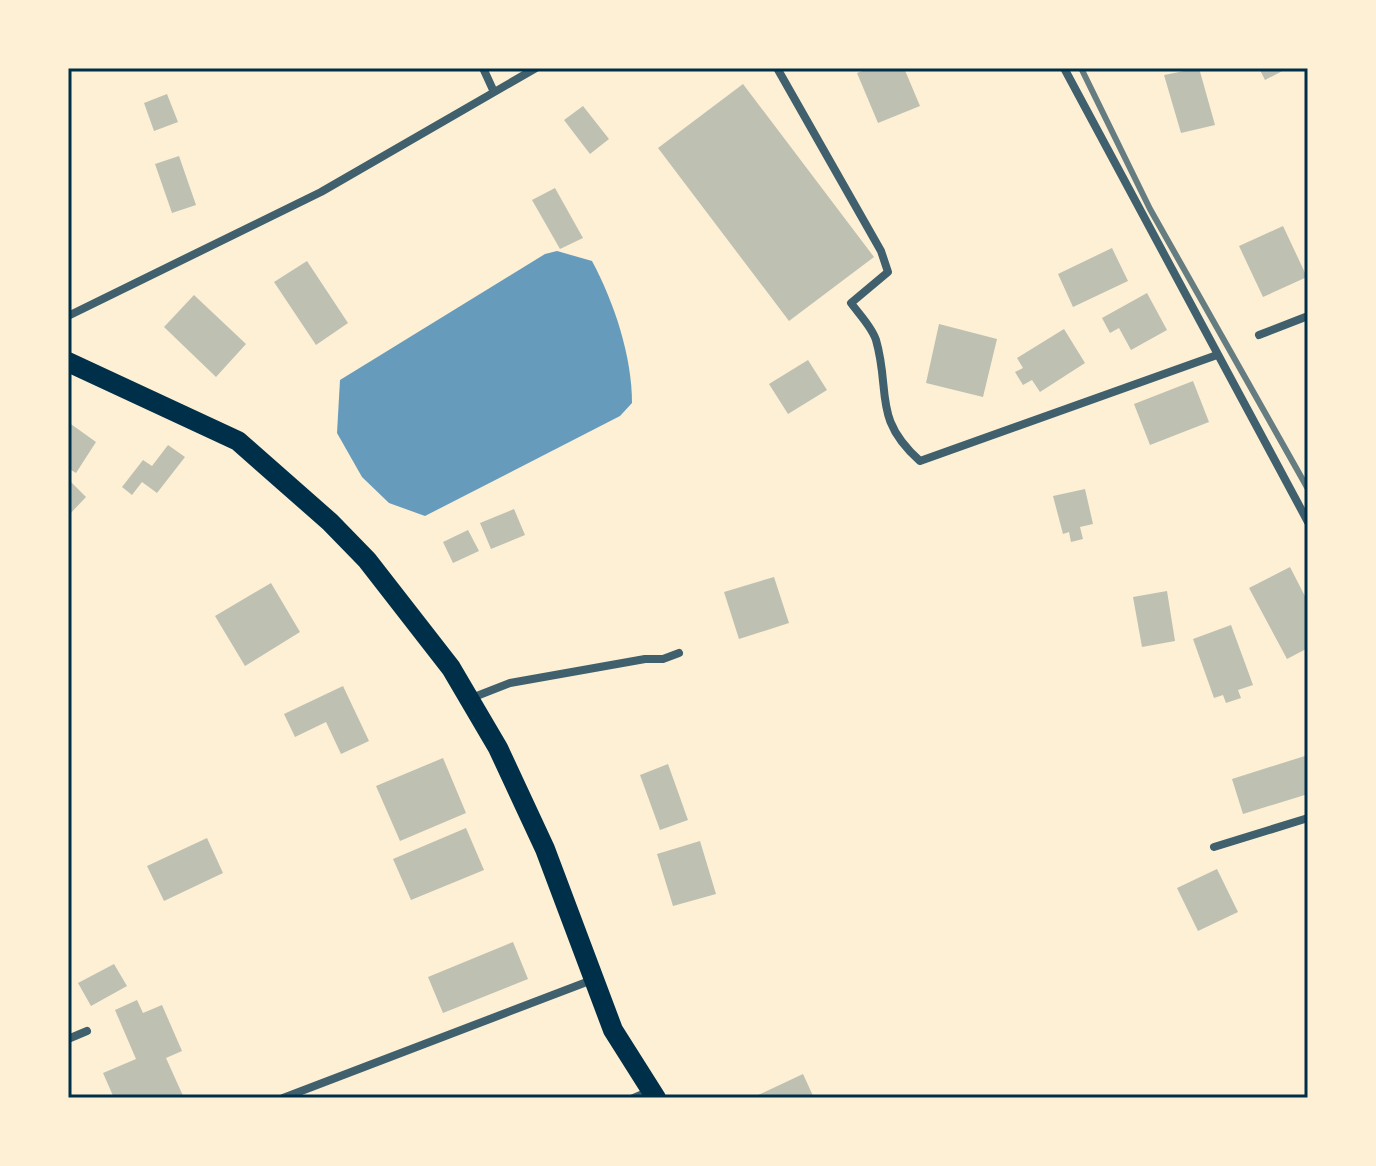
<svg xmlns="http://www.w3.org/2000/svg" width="1376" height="1166" viewBox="0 0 1376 1166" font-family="'Alegreya Sans',sans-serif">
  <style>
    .water { fill: #669bbc }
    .building { fill: #bec0b2 }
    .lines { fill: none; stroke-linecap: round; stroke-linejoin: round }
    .service { stroke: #3f606c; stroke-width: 6 }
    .minor { stroke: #3f606c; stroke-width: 8 }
    .trunk { stroke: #003049; stroke-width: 20 }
    .rail { stroke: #657d81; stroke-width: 6 }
    .neatline { fill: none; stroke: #003049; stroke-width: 3 }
  </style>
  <rect width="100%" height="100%" fill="#fdf0d5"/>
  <path class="water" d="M 557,251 L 592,261 C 614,302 632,356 632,403 L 620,416 L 425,516 L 389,503 L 362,477 L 337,433 L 340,380 L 545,254 Z"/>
  <path class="building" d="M 870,68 L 904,68 L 920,106 L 878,123 L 857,73 Z
    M 1199,68 L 1215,125 L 1181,133 L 1164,75 Z
    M 1259,68 L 1288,68 L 1265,80 Z
    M 743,84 L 874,257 L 789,321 L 658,148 Z
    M 167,94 L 178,122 L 154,131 L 144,103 Z
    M 583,106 L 609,139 L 590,154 L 564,120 Z
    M 179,156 L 196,205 L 172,213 L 155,164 Z
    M 555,188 L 583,238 L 560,249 L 532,200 Z
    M 1283,226 L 1307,277 L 1263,297 L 1239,246 Z
    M 1112,248 L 1128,281 L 1073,307 L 1058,274 Z
    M 307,261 L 348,323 L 316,345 L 274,282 Z
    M 1147,293 L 1167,330 L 1131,350 L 1119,328 L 1110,333 L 1102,318 Z
    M 194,295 L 246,344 L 216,377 L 164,327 Z
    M 939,324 L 997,339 L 983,397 L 926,383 Z
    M 1064,329 L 1085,363 L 1040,392 L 1032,380 L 1023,385 L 1015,372 L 1023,368 L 1017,358 Z
    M 808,360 L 827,390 L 788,414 L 769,384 Z
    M 1193,381 L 1209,422 L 1150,445 L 1134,404 Z
    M 68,422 L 96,442 L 76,473 L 68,468 Z
    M 168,445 L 185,457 L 157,493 L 142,482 L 132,495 L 122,487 L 143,460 L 152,466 Z
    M 68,479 L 86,497 L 68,516 Z
    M 1085,489 L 1093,524 L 1080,527 L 1083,539 L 1071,542 L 1069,532 L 1063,534 L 1053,496 Z
    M 514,509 L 525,535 L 491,549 L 480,523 Z
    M 468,530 L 479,551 L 453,563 L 443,542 Z
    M 1290,567 L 1308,602 L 1308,648 L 1287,659 L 1249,588 Z
    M 774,577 L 789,623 L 739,639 L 724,592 Z
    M 271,583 L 300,632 L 245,666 L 215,616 Z
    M 1167,591 L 1175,641 L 1142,647 L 1133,597 Z
    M 1231,625 L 1253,685 L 1238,690 L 1241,698 L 1226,703 L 1223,695 L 1214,698 L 1193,639 Z
    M 343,686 L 369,741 L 341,754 L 326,722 L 295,737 L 284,714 Z
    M 1308,755 L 1308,794 L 1243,814 L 1232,779 Z
    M 443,758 L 466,813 L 400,841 L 376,786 Z
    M 668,764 L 688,820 L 660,830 L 640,775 Z
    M 466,828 L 484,870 L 411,900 L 393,859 Z
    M 207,838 L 223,873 L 164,901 L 147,866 Z
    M 700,841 L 716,894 L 673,906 L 657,854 Z
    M 1217,869 L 1238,912 L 1198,931 L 1177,888 Z
    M 513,942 L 528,979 L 443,1013 L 428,977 Z
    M 114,964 L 127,986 L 91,1006 L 78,983 Z
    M 137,1000 L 143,1013 L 162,1005 L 182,1051 L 166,1058 L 184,1098 L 114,1098 L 103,1073 L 136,1059 L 115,1010 Z
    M 803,1074 L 814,1098 L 757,1098 L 756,1096 Z"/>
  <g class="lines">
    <path class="service" d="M 631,1098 L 647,1091"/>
    <path class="minor" d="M 483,68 L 494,92
      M 777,68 L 881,251 L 888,272 L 851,303 C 859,314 872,327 876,340 C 891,392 872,418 920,461 L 1217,355
      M 1064,68 L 1308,522
      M 68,316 L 321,192 L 536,68
      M 1259,335 L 1308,316
      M 469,699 L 510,683 L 645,659 L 663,659 L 679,653
      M 1214,847 L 1308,818
      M 68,1039 L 87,1031
      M 283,1098 L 592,980"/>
    <path class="trunk" d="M 68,362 L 238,441 L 330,522 L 367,560 L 451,668 L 498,748 L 545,849 L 613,1030 L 656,1098"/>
    <path class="rail" d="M 1081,68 L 1150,209 L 1308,489"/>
  </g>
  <rect width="1376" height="1166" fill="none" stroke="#fdf0d5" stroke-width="140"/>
  <rect x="70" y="70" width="1236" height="1026" class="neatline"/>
</svg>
